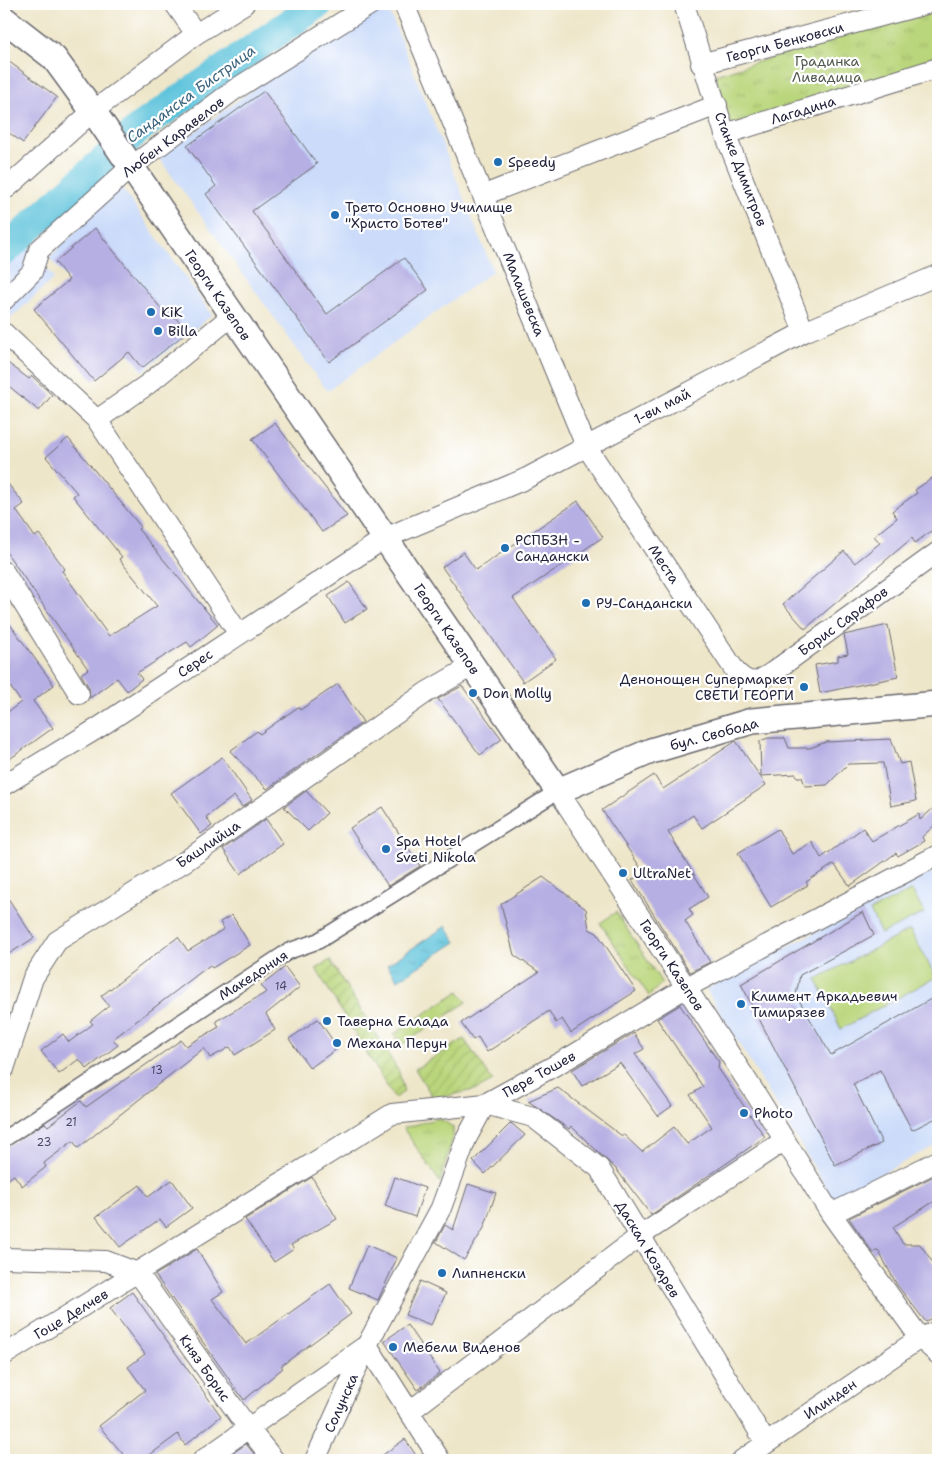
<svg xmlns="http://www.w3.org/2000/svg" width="942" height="1464" viewBox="0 0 942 1464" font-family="'Shantell Sans',sans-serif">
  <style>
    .built { fill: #cbdbf9 }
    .grass { fill: url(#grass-tufts); stroke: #6e7c5c }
    .garden { fill: url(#garden-furrows); stroke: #6e7c5c }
    .pitch { fill: #bad67c; stroke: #6e7c5c }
    .water { fill: url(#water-ripples); stroke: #40728b }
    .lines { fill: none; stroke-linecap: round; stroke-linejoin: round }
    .river { stroke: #5dc3db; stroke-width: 30 }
    .building { fill: #b6afe3 }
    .pedestrian-casing { stroke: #69676d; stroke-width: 18 }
    .minor-casing { stroke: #69676d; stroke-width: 22 }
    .tertiary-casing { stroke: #69676d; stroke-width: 28 }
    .pedestrian { stroke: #fff; stroke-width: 15 }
    .minor { stroke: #fff; stroke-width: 20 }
    .tertiary { stroke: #fff; stroke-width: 25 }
    .poi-dot { fill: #1f6fb2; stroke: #fff; stroke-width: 2 }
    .labels { text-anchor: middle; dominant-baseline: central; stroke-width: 4.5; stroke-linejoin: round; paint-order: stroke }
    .number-label { font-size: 11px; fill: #474565 }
    .street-label { font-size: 14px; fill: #22223b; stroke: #fff }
    .park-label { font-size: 14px; fill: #50584e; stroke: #fff }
    .poi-label { font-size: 14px; fill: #22223b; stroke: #fff; text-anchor: start }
    .water-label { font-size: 15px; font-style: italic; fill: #3a627b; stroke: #fff }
  </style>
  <defs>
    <pattern id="grass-tufts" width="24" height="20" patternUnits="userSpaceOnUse" patternTransform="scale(1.25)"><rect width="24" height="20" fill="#bad67c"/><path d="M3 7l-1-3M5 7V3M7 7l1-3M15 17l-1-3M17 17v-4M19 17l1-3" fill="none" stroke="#a0b76c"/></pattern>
    <pattern id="garden-furrows" width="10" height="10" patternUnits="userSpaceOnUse" patternTransform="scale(1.25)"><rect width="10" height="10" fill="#bad67c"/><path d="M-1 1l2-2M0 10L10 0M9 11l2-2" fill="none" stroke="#a0b76c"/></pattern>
    <pattern id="water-ripples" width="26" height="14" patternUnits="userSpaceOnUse" patternTransform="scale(1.25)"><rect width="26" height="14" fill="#5dc3db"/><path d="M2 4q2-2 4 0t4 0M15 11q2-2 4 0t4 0" fill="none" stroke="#51a7bd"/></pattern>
  </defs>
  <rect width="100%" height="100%" fill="#fff"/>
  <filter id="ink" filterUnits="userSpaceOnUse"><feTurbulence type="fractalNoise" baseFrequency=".02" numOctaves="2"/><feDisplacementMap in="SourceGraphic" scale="10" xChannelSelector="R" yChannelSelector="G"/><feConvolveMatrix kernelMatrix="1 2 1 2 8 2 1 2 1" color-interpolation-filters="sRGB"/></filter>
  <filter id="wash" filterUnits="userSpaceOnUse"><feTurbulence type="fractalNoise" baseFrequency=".0096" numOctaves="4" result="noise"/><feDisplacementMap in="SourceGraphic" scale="20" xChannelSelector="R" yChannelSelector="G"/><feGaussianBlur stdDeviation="1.12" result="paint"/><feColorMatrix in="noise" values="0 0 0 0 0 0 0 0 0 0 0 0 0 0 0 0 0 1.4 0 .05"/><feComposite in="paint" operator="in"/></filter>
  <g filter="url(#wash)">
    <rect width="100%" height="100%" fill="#eee6c9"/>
    <path class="built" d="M 387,5 L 493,271 L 327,391 L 159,158 L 275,73 Z
      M 121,187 L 212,315 L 143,371 L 49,257 Z
      M 26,244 L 54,278 L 4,325 L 4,265 Z
      M 938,869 L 938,1144 L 833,1199 L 706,989 Z"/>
    <path class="grass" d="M 938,7 L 938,63 L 731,126 L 715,75 Z
      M 616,912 L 662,983 L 649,996 L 600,923 Z
      M 459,991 L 467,1002 L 402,1045 L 394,1034 Z
      M 439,1118 L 453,1127 L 453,1137 L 440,1182 L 403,1128 Z"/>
    <path class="garden" d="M 330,960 L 399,1072 L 404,1092 L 394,1098 L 316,969 Z
      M 464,1039 L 493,1081 L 478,1089 L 434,1099 L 415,1069 Z"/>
    <path class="pitch" d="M 912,890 L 924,913 L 881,934 L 870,911 Z
      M 910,930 L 936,977 L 841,1029 L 816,979 Z"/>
    <path class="water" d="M 446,926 L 456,942 L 398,980 L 387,965 Z"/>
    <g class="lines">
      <path class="river" d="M 4,251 L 142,126 L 318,4"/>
    </g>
    <g id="blocks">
      <path class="building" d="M 4,58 L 57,97 L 23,143 L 4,129 Z
        M 264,91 L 317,164 L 252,211 L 327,314 L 404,258 L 428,290 L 329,362 L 206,194 L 216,186 L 187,146 Z
        M 95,228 L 163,311 L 168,308 L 187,332 L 142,368 L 129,352 L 94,381 L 34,309 L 69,280 L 55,262 Z
        M 4,360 L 29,379 L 32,376 L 52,395 L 39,411 L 4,382 Z
        M 275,423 L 347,516 L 322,532 L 252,439 Z
        M 68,438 L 141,527 L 138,529 L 218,625 L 191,647 L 187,642 L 137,673 L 142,679 L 127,691 L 117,678 L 90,698 L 89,688 L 81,674 L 88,669 L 4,549 L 4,479 L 24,504 L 16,510 L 35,537 L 39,534 L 65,569 L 62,571 L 109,636 L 157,606 L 119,559 L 122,557 L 73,496 L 77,493 L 46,457 Z
        M 938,474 L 938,526 L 915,543 L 912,538 L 805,629 L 783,604 L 844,551 L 855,563 L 880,543 L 874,536 L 897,518 L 892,511 L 917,493 L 915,490 Z
        M 578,501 L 603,537 L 513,598 L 556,659 L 523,682 L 442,567 L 463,552 L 476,570 Z
        M 349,582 L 367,609 L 345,623 L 328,596 Z
        M 4,616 L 54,685 L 33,701 L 53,728 L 4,763 L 4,715 L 21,702 L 4,678 Z
        M 888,625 L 898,677 L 820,693 L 815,665 L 838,661 L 838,656 L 848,654 L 844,635 Z
        M 338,684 L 363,722 L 267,789 L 230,751 L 257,731 L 260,734 L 298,707 L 300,710 Z
        M 462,686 L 502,739 L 480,755 L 438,699 Z
        M 768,738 L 785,738 L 789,748 L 810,748 L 826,742 L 891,739 L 900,764 L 909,762 L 916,801 L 891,806 L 883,763 L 848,764 L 827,785 L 805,786 L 802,777 L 797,777 L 796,774 L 761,776 L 760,741 Z
        M 736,741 L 766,785 L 702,828 L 693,815 L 668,832 L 708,897 L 689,909 L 693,915 L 685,921 L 710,962 L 690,972 L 632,880 L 644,873 L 602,810 L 654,775 L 663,789 Z
        M 222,757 L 252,800 L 242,807 L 234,796 L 206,817 L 212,826 L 201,834 L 171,793 Z
        M 306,791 L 327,813 L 308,831 L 284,807 Z
        M 938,804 L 938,822 L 922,837 L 924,841 L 898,856 L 896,853 L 850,886 L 834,864 L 806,882 L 808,885 L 771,907 L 738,853 L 778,829 L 792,854 L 812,842 L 821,858 L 863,828 L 872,841 L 919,814 L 920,820 Z
        M 382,807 L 420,866 L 388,886 L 350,828 Z
        M 266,819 L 283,844 L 240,874 L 223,849 Z
        M 543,877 L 586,909 L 589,929 L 597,933 L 636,991 L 571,1033 L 562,1019 L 556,1023 L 549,1011 L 487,1052 L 478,1037 L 473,1040 L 461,1023 L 539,972 L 514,955 L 501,904 Z
        M 4,892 L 34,938 L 4,957 Z
        M 863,912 L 874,935 L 800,975 L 796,995 L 831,1055 L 938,995 L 938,1117 L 912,1130 L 880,1070 L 853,1084 L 882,1143 L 835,1165 L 741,984 Z
        M 232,915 L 250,945 L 212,968 L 210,965 L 113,1039 L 118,1045 L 87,1069 L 79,1059 L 59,1074 L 41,1051 L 63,1034 L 69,1042 L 93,1024 L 90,1021 L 109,1006 L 101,996 L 178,937 L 188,951 L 224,929 L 220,922 Z
        M 285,967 L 300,987 L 266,1014 L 275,1030 L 235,1055 L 230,1047 L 210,1058 L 204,1048 L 78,1148 L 73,1141 L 44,1163 L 46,1167 L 22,1186 L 14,1175 L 4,1182 L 4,1148 L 45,1123 L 48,1126 L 81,1101 L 86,1107 L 181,1040 L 186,1046 L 219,1027 L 216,1021 L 267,992 L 261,986 Z
        M 680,1005 L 719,1062 L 718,1068 L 765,1137 L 651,1215 L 616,1169 L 571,1126 L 569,1129 L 528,1101 L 558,1088 L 622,1136 L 624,1135 L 642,1152 L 674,1127 L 687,1144 L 712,1127 L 690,1095 L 703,1087 L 657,1019 Z
        M 318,1019 L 338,1048 L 310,1068 L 289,1039 Z
        M 634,1033 L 644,1049 L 635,1054 L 672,1106 L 658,1116 L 620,1063 L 582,1086 L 572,1070 Z
        M 511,1123 L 525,1135 L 485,1174 L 473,1161 Z
        M 938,1174 L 938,1199 L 893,1227 L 903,1244 L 920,1244 L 938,1270 L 938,1314 L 926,1322 L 897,1285 L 878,1250 L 873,1253 L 849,1218 Z
        M 312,1177 L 337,1219 L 291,1245 L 294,1249 L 274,1262 L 245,1219 Z
        M 395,1177 L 425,1188 L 415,1217 L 385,1206 Z
        M 172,1180 L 192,1208 L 166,1227 L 160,1219 L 120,1247 L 96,1217 L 140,1185 L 148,1197 Z
        M 468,1184 L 496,1193 L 484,1228 L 464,1260 L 436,1242 L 445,1225 L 453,1230 Z
        M 367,1245 L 397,1258 L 378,1300 L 349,1288 Z
        M 197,1249 L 223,1292 L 212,1299 L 246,1344 L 330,1284 L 351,1314 L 281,1366 L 283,1368 L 244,1400 L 155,1275 Z
        M 420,1281 L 446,1293 L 431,1325 L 405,1315 Z
        M 132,1292 L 221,1416 L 185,1445 L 178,1434 L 143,1460 L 128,1460 L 99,1426 L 145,1390 L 128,1367 L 145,1354 L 110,1308 Z
        M 407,1325 L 440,1373 L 418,1390 L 384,1341 Z
        M 405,1439 L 419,1460 L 376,1460 Z
        M 246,1444 L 259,1460 L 223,1460 Z"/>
    </g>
  </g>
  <g filter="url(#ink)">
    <use href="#blocks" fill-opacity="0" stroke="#69676d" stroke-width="1"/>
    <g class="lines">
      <g class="pedestrian-casing">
        <path id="pedestrian" d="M 4,1139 L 289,951 L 318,941 L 558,791"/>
      </g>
      <g class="minor-casing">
        <path id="minor" d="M 175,4 L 196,34
          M 404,4 L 586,446 L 736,672 C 752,687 757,682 773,672 L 938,552
          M 684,4 L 725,134 L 804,332
          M 701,64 L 926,4
          M 725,134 L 938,68
          M 4,188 L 7,188 L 92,112 L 196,34 L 244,4
          M 484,195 L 717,105
          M 4,300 L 32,272 L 39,250 L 131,167 L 234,90 L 371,4
          M 4,333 L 97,420 L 239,634
          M 97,420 L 148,384 L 233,315
          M 4,572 L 79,694
          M 4,785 L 98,728 L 385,538 L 525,479 L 804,332 L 938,275
          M 558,791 L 757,1096 L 831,1214 L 920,1338 L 938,1354
          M 4,1069 L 33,978 L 57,941 L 184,862 L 427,692 L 472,666
          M 485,1104 L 533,1117 L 599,1168 L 766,1443
          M 831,1214 L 938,1161
          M 4,1258 L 106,1261 L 138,1273
          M 138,1273 L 248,1428 L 274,1460
          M 367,1345 L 440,1460
          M 4,1355 L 392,1114 L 485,1104 L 572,1056 L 687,987 L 938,855
          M 409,1412 L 640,1236 L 785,1140
          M 203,1460 L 367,1345 L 441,1208 L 466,1139 L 485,1104
          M 315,1460 L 367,1345
          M 742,1460 L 920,1338 L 938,1331"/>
      </g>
      <g class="tertiary-casing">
        <path id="tertiary" d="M 4,19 L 54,58 L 100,121 L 558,791 L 651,751 L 752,721 L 938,704"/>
      </g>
      <use href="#pedestrian" class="pedestrian"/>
      <use href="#minor" class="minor"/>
      <use href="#tertiary" class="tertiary"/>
    </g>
  </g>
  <g class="poi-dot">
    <circle cx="498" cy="162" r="5"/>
    <circle cx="335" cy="215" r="5"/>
    <circle cx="151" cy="312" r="5"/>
    <circle cx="158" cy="331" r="5"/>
    <circle cx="505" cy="548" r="5"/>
    <circle cx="586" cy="603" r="5"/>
    <circle cx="804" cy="687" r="5"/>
    <circle cx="473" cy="693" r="5"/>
    <circle cx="386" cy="849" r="5"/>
    <circle cx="623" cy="873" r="5"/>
    <circle cx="741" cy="1004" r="5"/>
    <circle cx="327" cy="1021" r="5"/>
    <circle cx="337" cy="1043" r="5"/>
    <circle cx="744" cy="1113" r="5"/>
    <circle cx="442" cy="1273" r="5"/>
    <circle cx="393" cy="1347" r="5"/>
  </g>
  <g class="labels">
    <g class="number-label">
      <text x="281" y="986">14</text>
      <text x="157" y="1070">13</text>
      <text x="71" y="1122">21</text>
      <text x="44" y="1142">23</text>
    </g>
    <g class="street-label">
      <text transform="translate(785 42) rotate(-15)">Георги Бенковски</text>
      <text transform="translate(803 110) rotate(-17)">Лагадина</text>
      <text transform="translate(173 137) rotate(-37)">Любен Каравелов</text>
      <text transform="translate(741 169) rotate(69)">Станке Димитров</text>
      <text transform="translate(524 294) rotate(68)">Малашевска</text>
      <text transform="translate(218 295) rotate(56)">Георги Казепов</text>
      <text transform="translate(662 406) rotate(-27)">1-ви май</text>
      <text transform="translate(664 564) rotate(56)">Места</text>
      <text transform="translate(843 621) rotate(-36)">Борис Сарафов</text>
      <text transform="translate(447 629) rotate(56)">Георги Казепов</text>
      <text transform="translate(195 663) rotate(-34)">Серес</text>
      <text transform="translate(714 734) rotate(-15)">бул. Свобода</text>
      <text transform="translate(208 844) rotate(-34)">Башлийца</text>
      <text transform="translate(672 965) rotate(57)">Георги Казепов</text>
      <text transform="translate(253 975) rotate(-33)">Македония</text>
      <text transform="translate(539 1074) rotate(-29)">Пере Тошев</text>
      <text transform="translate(648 1249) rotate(59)">Даскал Козарев</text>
      <text transform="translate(71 1314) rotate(-31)">Гоце Делчев</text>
      <text transform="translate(205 1368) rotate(55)">Княз Борис</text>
      <text transform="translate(830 1399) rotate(-34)">Илинден</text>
      <text transform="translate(341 1403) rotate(-66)">Солунска</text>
    </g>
    <g class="park-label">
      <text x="827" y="61">Градинка<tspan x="827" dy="16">Ливадица</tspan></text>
    </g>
    <g class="poi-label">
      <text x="508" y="162">Speedy</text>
      <text x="345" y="207">Трето Основно Училище<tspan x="345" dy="16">"Христо Ботев"</tspan></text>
      <text x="161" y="312">KiK</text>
      <text x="168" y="331">Billa</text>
      <text x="515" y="540">РСПБЗН -<tspan x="515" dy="16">Сандански</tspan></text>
      <text x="596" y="603">РУ-Сандански</text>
      <text x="794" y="679" text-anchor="end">Денонощен Супермаркет<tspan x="794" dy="16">СВЕТИ ГЕОРГИ</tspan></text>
      <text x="483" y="693">Don Molly</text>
      <text x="396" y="841">Spa Hotel<tspan x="396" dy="16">Sveti Nikola</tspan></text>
      <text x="633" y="873">UltraNet</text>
      <text x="751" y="996">Климент Аркадьевич<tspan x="751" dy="16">Тимирязев</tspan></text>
      <text x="337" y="1021">Таверна Еллада</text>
      <text x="347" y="1043">Механа Перун</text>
      <text x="754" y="1113">Photo</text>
      <text x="452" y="1273">Липненски</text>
      <text x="403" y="1347">Мебели Виденов</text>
    </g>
    <g class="water-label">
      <text transform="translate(191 94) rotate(-36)">Санданска Бистрица</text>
    </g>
  </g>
  <rect width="942" height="1464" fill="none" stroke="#fff" stroke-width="20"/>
</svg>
